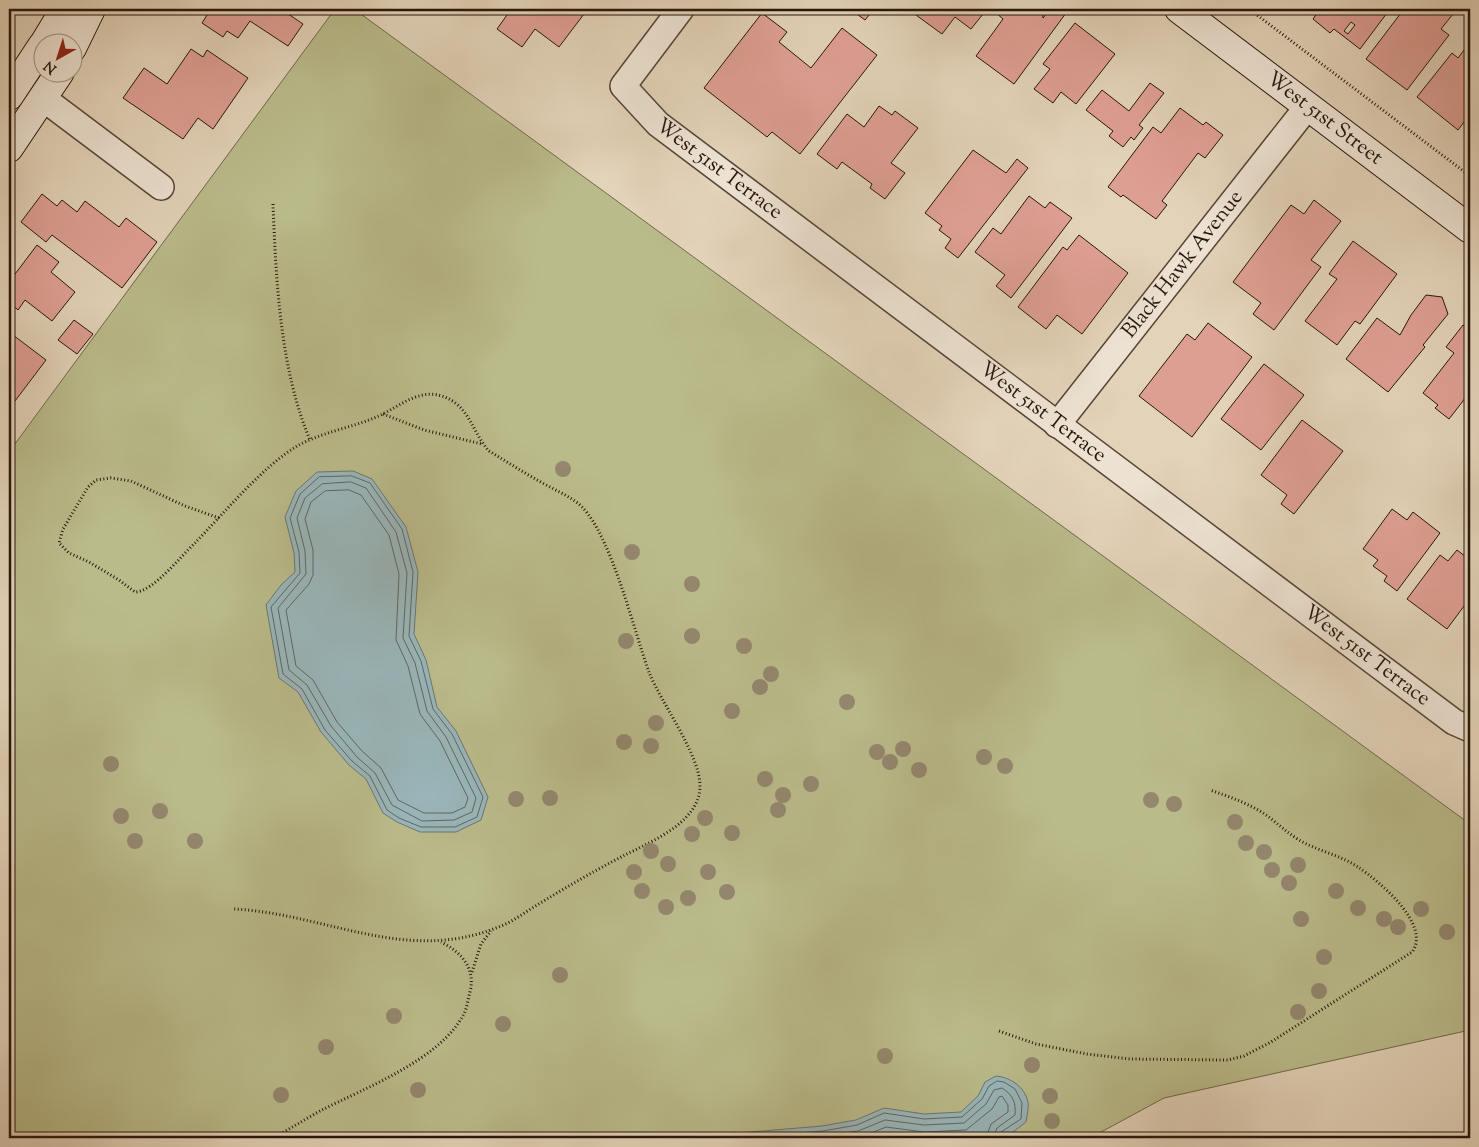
<svg xmlns="http://www.w3.org/2000/svg" width="1479" height="1147" viewBox="0 0 1479 1147" font-family="'Sorts Mill Goudy',serif">
  <style>
    .green { fill: #babb8b; stroke: #70684b }
    .water { fill: #99b6ba; stroke: #6b7674 }
    .lines { fill: none; stroke-linecap: round; stroke-linejoin: round }
    .shore { stroke: #606662; stroke-width: 1 }
    .building { fill: #de9f93; stroke: #27160b; fill-rule: evenodd }
    .street-casing { stroke: #564536; stroke-width: 28 }
    .secondary-casing { stroke: #27160b; stroke-width: 30 }
    .path { stroke: #27160b; stroke-width: 3; stroke-dasharray: 1 2.5; stroke-linecap: butt }
    .street { stroke: #ede2d2; stroke-width: 25 }
    .secondary { stroke: #ede2d2; stroke-width: 28 }
    .tree { fill: #94876e }
    .labels { text-anchor: middle; dominant-baseline: central; stroke-width: 4.5; stroke-linejoin: round; paint-order: stroke }
    .street-label { font-size: 21px; fill: #27160b; stroke: #ede2d2 }
  </style>
  <rect width="100%" height="100%" fill="#e3d3b9"/>
  <filter id="stains"><feTurbulence type="fractalNoise" baseFrequency=".004" numOctaves="4"/><feColorMatrix values="0 0 0 0 .2 0 0 0 0 .09 0 0 0 0 .02 0 0 0 .5 -.17"/></filter>
  <radialGradient id="worn" r=".72"><stop offset=".6" stop-color="#630" stop-opacity="0"/><stop offset="1" stop-color="#630" stop-opacity=".3"/></radialGradient>
  <path class="green" d="M 335,9 L 354,9 L 1470,824 L 1470,1030 L 1164,1098 L 1090,1138 L 9,1138 L 9,452 Z"/>
  <path class="water" d="M 353,471 L 372,479 L 406,527 L 418,572 L 414,634 L 426,660 L 437,707 L 456,731 L 488,797 L 481,820 L 456,832 L 420,832 L 397,822 L 383,813 L 366,779 L 349,765 L 321,732 L 298,692 L 279,678 L 266,605 L 281,585 L 295,572 L 294,553 L 285,517 L 296,491 L 317,472 Z
    M 996,1076 C 1010,1077 1025,1087 1028,1102 C 1029,1108 1027,1116 1026,1122 L 1009,1135 L 995,1138 L 708,1138 L 715,1135 L 822,1126 L 856,1120 L 884,1108 L 924,1114 L 961,1112 L 978,1096 L 985,1082 Z"/>
  <g class="lines">
    <path class="shore" d="M 352,476 L 370,483 L 402,529 L 413,572 L 409,636 L 421,661 L 433,709 L 452,734 L 483,797 L 477,817 L 455,827 L 421,827 L 399,818 L 387,810 L 370,776 L 352,761 L 325,730 L 302,689 L 283,674 L 271,607 L 300,573 L 299,552 L 290,518 L 300,494 L 319,477 Z
      M 351,482 L 366,488 L 396,532 L 407,573 L 403,638 L 415,663 L 427,711 L 446,737 L 476,798 L 472,812 L 454,820 L 422,821 L 392,805 L 375,773 L 357,757 L 331,726 L 307,685 L 289,670 L 278,608 L 306,574 L 305,551 L 297,518 L 305,498 L 322,484 Z
      M 349,490 L 361,495 L 389,535 L 399,574 L 396,640 L 408,666 L 420,714 L 440,741 L 468,798 L 465,807 L 452,813 L 424,813 L 398,800 L 381,768 L 362,751 L 337,722 L 313,680 L 296,666 L 286,610 L 309,584 L 313,575 L 313,550 L 305,519 L 311,502 L 325,491 Z
      M 738,1138 L 823,1131 L 857,1125 L 884,1113 L 924,1119 L 962,1117 L 982,1099 L 989,1086 L 997,1081 L 1004,1082 L 1015,1089 L 1022,1103 L 1021,1119 L 1001,1132 L 1000,1138
      M 807,1138 L 858,1131 L 885,1120 L 924,1125 L 964,1123 L 986,1104 L 994,1090 L 1002,1088 C 1013,1095 1016,1102 1015,1115 L 997,1128 L 993,1138
      M 859,1138 L 886,1127 L 924,1132 L 966,1130 L 992,1109 L 999,1097 L 1002,1096 L 1008,1105 L 1008,1112 L 991,1124 L 986,1138"/>
  </g>
  <path class="building" d="M 205,9 L 281,9 L 303,24 L 288,46 L 250,21 L 238,38 L 227,31 L 223,37 L 202,23 L 209,12 Z
    M 499,9 L 578,9 L 584,14 L 559,47 L 535,29 L 522,47 L 497,29 L 507,15 Z
    M 850,9 L 874,9 L 865,20 Z
    M 921,9 L 987,9 L 971,29 L 955,17 L 942,34 L 916,15 Z
    M 998,9 L 1042,9 L 1043,18 L 1050,9 L 1060,9 L 1066,13 L 1014,84 L 976,56 L 1003,19 L 995,12 Z
    M 1299,9 L 1311,9 L 1306,14 Z
    M 1320,9 L 1390,9 L 1360,49 L 1334,29 L 1330,33 L 1313,19 ZM 1351,22 L 1355,25 L 1348,34 L 1344,31 Z
    M 1404,9 L 1457,9 L 1441,29 L 1449,35 L 1407,90 L 1366,59 Z
    M 762,13 L 787,32 L 779,42 L 811,68 L 842,28 L 877,55 L 800,154 L 772,132 L 767,137 L 704,88 Z
    M 1075,23 L 1115,54 L 1076,104 L 1061,92 L 1053,103 L 1034,89 L 1050,69 L 1043,64 Z
    M 1470,42 L 1470,114 L 1458,130 L 1417,97 L 1452,53 L 1458,58 Z
    M 191,49 L 203,57 L 207,50 L 248,78 L 213,129 L 198,118 L 183,139 L 123,98 L 144,68 L 167,84 Z
    M 1150,83 L 1164,93 L 1139,125 L 1143,128 L 1134,140 L 1131,137 L 1123,147 L 1109,136 L 1113,131 L 1086,110 L 1102,90 L 1129,111 Z
    M 879,106 L 892,115 L 895,111 L 918,128 L 891,163 L 905,173 L 885,199 L 870,188 L 872,184 L 842,162 L 837,169 L 817,154 L 847,114 L 864,127 Z
    M 1180,108 L 1203,125 L 1206,122 L 1223,135 L 1205,158 L 1198,153 L 1162,201 L 1167,205 L 1156,219 L 1123,195 L 1121,197 L 1108,187 L 1153,127 L 1161,133 Z
    M 973,150 L 1006,173 L 1017,159 L 1028,168 L 958,258 L 945,248 L 951,239 L 939,230 L 942,226 L 925,213 Z
    M 42,194 L 57,206 L 62,200 L 77,212 L 85,201 L 119,227 L 126,218 L 157,242 L 122,288 L 52,235 L 46,242 L 21,222 Z
    M 1029,196 L 1045,208 L 1050,202 L 1072,218 L 1011,298 L 996,286 L 1005,275 L 975,252 L 993,228 L 1001,234 Z
    M 1314,200 L 1341,221 L 1311,260 L 1321,267 L 1274,330 L 1253,314 L 1261,303 L 1233,282 L 1291,205 L 1304,214 Z
    M 1079,235 L 1128,273 L 1082,334 L 1057,315 L 1046,329 L 1018,307 L 1063,247 L 1067,250 Z
    M 1353,241 L 1397,274 L 1360,324 L 1355,321 L 1337,345 L 1305,321 L 1337,279 L 1329,274 Z
    M 37,245 L 59,262 L 51,272 L 75,292 L 52,321 L 25,300 L 18,310 L 9,302 L 9,282 Z
    M 1426,295 L 1442,297 L 1448,314 L 1423,345 L 1425,347 L 1388,392 L 1346,359 L 1377,318 L 1400,335 L 1411,315 Z
    M 74,320 L 93,334 L 77,354 L 58,340 Z
    M 1208,323 L 1252,357 L 1192,437 L 1139,396 L 1187,334 L 1195,340 Z
    M 1463,325 L 1470,331 L 1470,392 L 1449,419 L 1435,408 L 1438,405 L 1423,393 L 1454,353 L 1446,347 Z
    M 9,332 L 46,360 L 15,401 L 9,397 Z
    M 1264,364 L 1304,395 L 1261,450 L 1221,419 Z
    M 1302,420 L 1343,451 L 1294,514 L 1281,504 L 1287,495 L 1261,475 Z
    M 1392,509 L 1407,520 L 1413,512 L 1440,533 L 1397,591 L 1384,581 L 1387,576 L 1373,566 L 1378,560 L 1363,549 Z
    M 1457,550 L 1470,560 L 1470,598 L 1447,629 L 1407,599 L 1440,555 L 1448,561 Z"/>
  <g class="lines">
    <g class="street-casing">
      <g id="street">
        <path id="s1" d="M 681,9 L 623,86 L 658,124 L 1454,722 L 1470,729"/>
        <path d="M 44,99 L 161,187"/>
        <path id="s2" d="M 1057,425 L 1308,106"/>
      </g>
    </g>
    <g class="secondary-casing">
      <g id="secondary">
        <path id="s3" d="M 1179,9 L 1470,229"/>
        <path d="M 45,42 L 65,9"/>
        <path d="M 72,48 L 91,9"/>
        <path d="M 9,96 L 42,46"/>
        <path d="M 9,148 L 60,72"/>
      </g>
    </g>
    <path class="path" d="M 1249,9 L 1470,176
      M 273,204 C 276,280 280,369 310,440
      M 383,414 L 424,430 L 482,444
      M 219,518 L 185,506 L 131,481 L 111,478 L 96,480 L 88,487 L 63,529 L 59,543 L 69,553 L 89,562 L 119,580 L 135,592 C 153,592 181,556 195,543 C 223,514 265,464 299,445 C 323,432 350,428 374,418 C 400,408 423,381 454,402 C 471,414 475,436 489,451 C 509,463 529,476 550,487 C 561,493 573,498 582,507 C 612,538 633,628 649,672 C 661,703 701,756 700,787 C 699,823 650,842 623,856 C 594,871 565,888 537,905 C 524,913 511,923 496,928 C 404,964 324,913 233,909
      M 472,972 L 481,944 L 491,931
      M 999,1031 L 1036,1044 L 1087,1054 L 1130,1059 L 1228,1060 L 1244,1056 L 1271,1042 L 1412,952 C 1432,925 1379,881 1358,867 C 1340,855 1318,851 1299,840 C 1288,833 1279,825 1269,817 C 1251,804 1230,797 1210,790
      M 274,1138 C 289,1129 304,1120 320,1111 C 364,1088 439,1061 464,1014 C 467,1008 468,999 470,992 C 476,968 461,952 441,942"/>
    <use href="#street" class="street"/>
    <use href="#secondary" class="secondary"/>
  </g>
  <g class="tree">
    <circle cx="563" cy="469" r="8"/>
    <circle cx="632" cy="552" r="8"/>
    <circle cx="692" cy="584" r="8"/>
    <circle cx="692" cy="636" r="8"/>
    <circle cx="626" cy="641" r="8"/>
    <circle cx="744" cy="646" r="8"/>
    <circle cx="771" cy="674" r="8"/>
    <circle cx="760" cy="687" r="8"/>
    <circle cx="847" cy="702" r="8"/>
    <circle cx="732" cy="711" r="8"/>
    <circle cx="656" cy="723" r="8"/>
    <circle cx="624" cy="742" r="8"/>
    <circle cx="651" cy="746" r="8"/>
    <circle cx="903" cy="749" r="8"/>
    <circle cx="877" cy="752" r="8"/>
    <circle cx="984" cy="757" r="8"/>
    <circle cx="890" cy="762" r="8"/>
    <circle cx="111" cy="764" r="8"/>
    <circle cx="1005" cy="766" r="8"/>
    <circle cx="919" cy="770" r="8"/>
    <circle cx="765" cy="779" r="8"/>
    <circle cx="811" cy="784" r="8"/>
    <circle cx="783" cy="795" r="8"/>
    <circle cx="550" cy="798" r="8"/>
    <circle cx="516" cy="799" r="8"/>
    <circle cx="1151" cy="800" r="8"/>
    <circle cx="1174" cy="804" r="8"/>
    <circle cx="778" cy="810" r="8"/>
    <circle cx="160" cy="811" r="8"/>
    <circle cx="121" cy="816" r="8"/>
    <circle cx="705" cy="818" r="8"/>
    <circle cx="1235" cy="822" r="8"/>
    <circle cx="732" cy="833" r="8"/>
    <circle cx="692" cy="834" r="8"/>
    <circle cx="135" cy="841" r="8"/>
    <circle cx="195" cy="841" r="8"/>
    <circle cx="1246" cy="843" r="8"/>
    <circle cx="651" cy="851" r="8"/>
    <circle cx="1264" cy="852" r="8"/>
    <circle cx="668" cy="864" r="8"/>
    <circle cx="1298" cy="865" r="8"/>
    <circle cx="1272" cy="870" r="8"/>
    <circle cx="634" cy="872" r="8"/>
    <circle cx="708" cy="872" r="8"/>
    <circle cx="1289" cy="883" r="8"/>
    <circle cx="642" cy="891" r="8"/>
    <circle cx="1336" cy="891" r="8"/>
    <circle cx="727" cy="892" r="8"/>
    <circle cx="688" cy="898" r="8"/>
    <circle cx="666" cy="907" r="8"/>
    <circle cx="1358" cy="908" r="8"/>
    <circle cx="1421" cy="909" r="8"/>
    <circle cx="1301" cy="919" r="8"/>
    <circle cx="1384" cy="919" r="8"/>
    <circle cx="1398" cy="927" r="8"/>
    <circle cx="1447" cy="932" r="8"/>
    <circle cx="1324" cy="957" r="8"/>
    <circle cx="560" cy="975" r="8"/>
    <circle cx="1319" cy="991" r="8"/>
    <circle cx="1298" cy="1012" r="8"/>
    <circle cx="394" cy="1016" r="8"/>
    <circle cx="503" cy="1024" r="8"/>
    <circle cx="326" cy="1047" r="8"/>
    <circle cx="885" cy="1056" r="8"/>
    <circle cx="1032" cy="1065" r="8"/>
    <circle cx="418" cy="1090" r="8"/>
    <circle cx="281" cy="1095" r="8"/>
    <circle cx="1050" cy="1096" r="8"/>
    <circle cx="1052" cy="1121" r="8"/>
  </g>
  <g class="labels">
    <g class="street-label">
      <text stroke="none"><textPath href="#s3" startOffset="182">West 51st Street</textPath></text>
      <text stroke="none"><textPath href="#s1" startOffset="224">West 51st Terrace</textPath></text>
      <text stroke="none"><textPath href="#s2" startOffset="204">Black Hawk Avenue</textPath></text>
      <text stroke="none"><textPath href="#s1" startOffset="629">West 51st Terrace</textPath></text>
      <text stroke="none"><textPath href="#s1" startOffset="1034">West 51st Terrace</textPath></text>
    </g>
  </g>
  <rect width="1479" height="1147" fill="none" stroke="#e3d3b9" stroke-width="30"/>
  <rect x="10" y="10" width="1459" height="1127" fill="none" stroke="#27160b" stroke-width="2.5"/>
  <rect x="15" y="15" width="1449" height="1117" fill="none" stroke="#27160b"/>
  <g transform="translate(58 58) rotate(219)"><circle r="24" fill="#ede2d2" stroke="#9e9082"/>
  <path d="M0-4L9 19L0 12L-9 19Z" fill="#8f2418"/>
  <text y="-8" font-size="14" font-weight="bold" text-anchor="middle" fill="#27160b">N</text>
  </g>
  <rect width="100%" height="100%" filter="url(#stains)"/>
  <rect width="100%" height="100%" fill="url(#worn)"/>
</svg>
